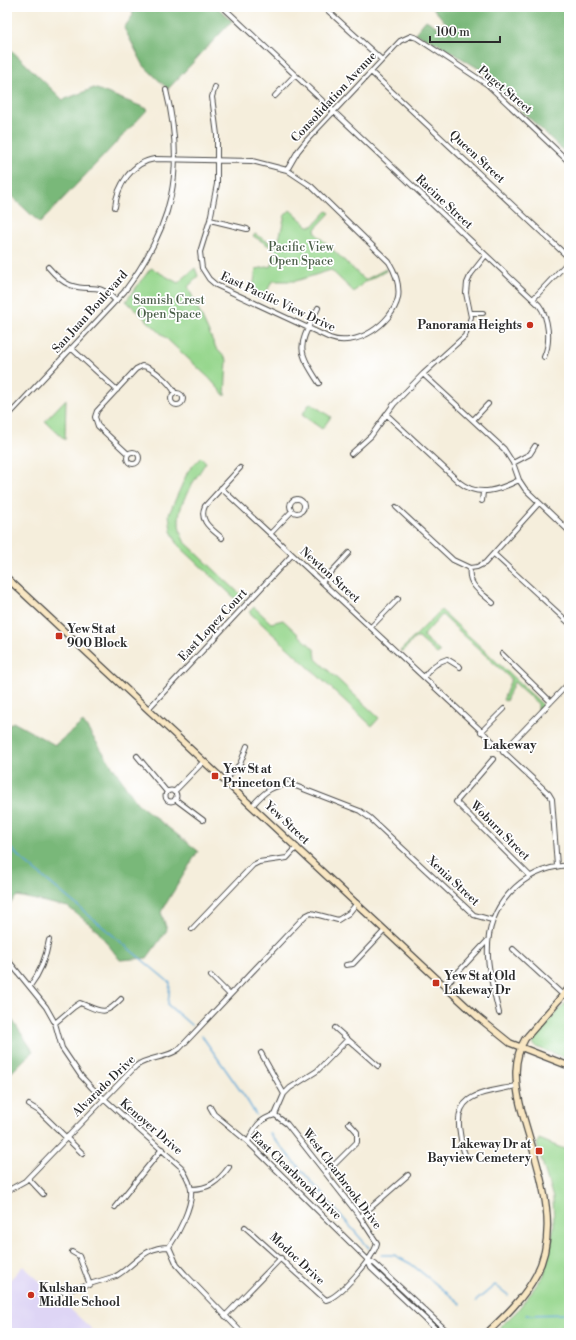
<svg xmlns="http://www.w3.org/2000/svg" width="576" height="1340" viewBox="0 0 576 1340" font-family="'Libre Bodoni',serif">
  <style>
    .built { fill: #ded5f5 }
    .green { fill: #97d78e; stroke: #61815c }
    .forest { fill: #79b879; stroke: #527252 }
    .lines { fill: none; stroke-linecap: round; stroke-linejoin: round }
    .stream { stroke: #60a7d6; stroke-width: 1.5 }
    .street-casing { stroke: #494846; stroke-width: 6 }
    .secondary-casing { stroke: #494846; stroke-width: 8 }
    .street { stroke: #fff; stroke-width: 4 }
    .secondary { stroke: #f9e7c3; stroke-width: 5.5 }
    .poi-dot { fill: #c8321e; stroke: #fff; stroke-width: 1.5 }
    .labels { text-anchor: middle; dominant-baseline: central; stroke-width: 3.5; stroke-linejoin: round; paint-order: stroke }
    .street-label { font-size: 12px; fill: #2b2b2b; stroke: #fff }
    .park-label { font-size: 12px; fill: #4b5f49; stroke: #fff }
    .poi-label { font-size: 12px; font-weight: bold; fill: #2b2b2b; stroke: #fff; text-anchor: start }
    .neighbourhood-label { font-size: 13px; font-weight: bold; fill: #2b2b2b; stroke: #fff }
  </style>
  <rect width="100%" height="100%" fill="#fff"/>
  <filter id="ink" filterUnits="userSpaceOnUse"><feTurbulence type="fractalNoise" baseFrequency=".025" numOctaves="2"/><feDisplacementMap in="SourceGraphic" scale="8" xChannelSelector="R" yChannelSelector="G"/><feConvolveMatrix kernelMatrix="1 2 1 2 8 2 1 2 1" color-interpolation-filters="sRGB"/></filter>
  <filter id="wash" filterUnits="userSpaceOnUse"><feTurbulence type="fractalNoise" baseFrequency=".012" numOctaves="4" result="noise"/><feDisplacementMap in="SourceGraphic" scale="16" xChannelSelector="R" yChannelSelector="G"/><feGaussianBlur stdDeviation="0.9" result="paint"/><feColorMatrix in="noise" values="0 0 0 0 0 0 0 0 0 0 0 0 0 0 0 0 0 1.4 0 .05"/><feComposite in="paint" operator="in"/></filter>
  <g filter="url(#wash)">
    <rect width="100%" height="100%" fill="#f5eedc"/>
    <path class="built" d="M 23,1266 L 67,1306 L 96,1333 L 9,1333 L 7,1331 L 7,1283 Z"/>
    <path class="green" d="M 290,210 L 308,226 L 313,226 L 327,211 L 330,213 L 315,229 L 316,234 L 365,280 L 386,269 L 386,271 L 363,283 L 354,292 L 331,270 L 296,281 L 272,281 L 263,300 L 252,295 L 256,269 L 272,266 L 276,250 L 253,236 L 255,234 L 277,247 L 285,215 Z
      M 151,268 L 178,283 L 195,268 L 198,276 L 188,287 L 216,348 L 227,360 L 225,396 L 209,378 L 126,301 Z
      M 66,399 L 65,440 L 45,421 Z
      M 310,403 L 331,417 L 322,429 L 302,415 Z
      M 201,457 L 206,462 C 191,487 169,512 184,541 L 244,598 L 240,603 L 178,545 L 171,531 L 169,514 L 188,471 Z
      M 254,607 L 271,623 L 283,620 L 315,650 L 316,659 L 379,718 L 372,726 L 249,612 Z
      M 441,610 L 543,705 L 538,710 L 538,704 L 514,682 L 506,701 L 503,700 L 511,679 L 442,615 L 423,636 L 440,652 L 437,654 L 419,638 L 415,638 L 402,652 L 400,651 Z
      M 569,999 L 569,1059 L 536,1047 L 533,1043 L 536,1035 Z
      M 539,1139 L 569,1151 L 569,1333 L 494,1333 L 517,1311 L 544,1275 L 554,1226 L 553,1198 L 537,1145 Z"/>
    <path class="forest" d="M 131,7 L 217,7 L 232,21 L 168,89 L 144,66 L 124,28 L 133,15 Z
      M 432,7 L 569,7 L 569,156 L 497,87 L 491,76 L 438,44 L 415,33 L 426,20 L 444,31 L 447,24 Z
      M 7,46 L 63,100 L 94,88 L 148,109 L 40,223 L 7,192 Z
      M 13,722 L 55,745 L 83,722 L 137,803 L 198,851 L 161,912 L 167,930 L 147,958 L 120,960 L 96,929 L 68,907 L 17,896 L 7,907 L 7,727 Z
      M 7,1012 L 33,1051 L 7,1077 Z"/>
    <g class="lines">
      <path class="stream" d="M 7,844 L 20,858 L 170,983 L 168,1005 L 191,1025
        M 202,1036 L 247,1100 L 256,1115
        M 269,1133 L 369,1248
        M 381,1255 L 394,1255 L 411,1264 L 461,1304
        M 476,1301 L 495,1285 L 508,1295
        M 526,1315 L 569,1314"/>
    </g>
  </g>
  <g filter="url(#ink)">
    <g class="lines">
      <g class="street-casing">
        <path id="street" d="M 223,7 L 539,305 C 549,318 551,342 544,357
          M 324,7 L 382,60
          M 371,72 L 569,258
          M 275,96 L 295,75
          M 287,170 L 298,151 L 307,140 L 400,41 L 411,36 L 417,38 L 488,85 L 569,162
          M 115,207 C 117,186 132,162 155,159 L 252,161 L 287,170 L 311,186 L 389,262 C 395,272 400,286 398,298 C 392,324 356,348 330,338 L 216,285 L 209,279 L 202,268 L 200,252 L 210,220 L 217,184 L 217,135 L 212,97 L 215,87
          M 210,220 L 247,229
          M 48,267 C 54,274 62,282 70,285 C 92,293 96,280 116,301
          M 533,299 L 569,261
          M 318,308 C 299,347 295,346 319,383
          M 471,313 L 483,313
          M 71,348 L 117,390
          M 423,374 L 504,449 L 513,463 L 519,480 L 525,489 L 569,531
          M171 399a6 6 0 1 1 12 0a6 6 0 1 1-12 0Z
          M 386,414 L 459,482 C 479,498 499,490 519,480
          M 7,417 L 124,292 C 173,226 186,170 166,90
          M 473,420 L 488,404
          M127 458a6 6 0 1 1 12 0a6 6 0 1 1-12 0Z
          M 128,454 L 98,426 L 95,417 L 97,411 L 136,369 L 142,366 C 153,367 171,384 175,393
          M 351,454 L 371,436 L 394,404 L 423,374 L 465,336 L 471,317 L 466,293 L 467,283 L 471,274 L 486,255
          M 513,463 L 530,454 L 535,446
          M 221,488 L 549,794 L 552,799 L 557,866
          M290 506a7 7 0 1 1 14 0a7 7 0 1 1-14 0Z
          M 482,501 L 483,492
          M 396,507 L 453,560 L 470,568
          M 270,534 L 292,511
          M 222,538 C 212,529 198,521 205,506 L 240,468
          M 494,554 L 569,623
          M 322,582 L 349,553
          M 493,603 C 482,593 467,585 470,568 L 477,567 L 485,563 L 539,503
          M 371,627 L 398,599
          M 502,654 L 551,702
          M 424,677 C 430,668 437,662 447,659 L 460,667
          M 148,709 L 292,555
          M 481,732 L 504,709
          M 503,752 L 569,683
          M 137,756 L 167,792
          M 493,759 L 456,802 L 530,876
          M 225,780 L 240,764 L 247,746
          M165.5 796a5.5 5.5 0 1 1 11 0a5.5 5.5 0 1 1-11 0Z
          M 174,792 L 204,761
          M 175,799 L 203,820
          M 252,806 C 264,792 274,783 293,785 L 360,811 L 370,818 L 474,915 L 492,920
          M 192,929 L 253,865 L 259,862 L 287,858 L 297,847
          M 513,949 L 563,995
          M 7,959 L 46,1007 L 55,1023 L 62,1048 L 81,1076 L 92,1088 L 181,1167 C 185,1174 190,1181 191,1190 C 193,1206 178,1234 169,1247 L 177,1265 L 185,1274 L 242,1333
          M 346,965 L 353,964 L 385,930
          M 211,976 L 230,995
          M 446,985 L 488,940
          M 30,986 C 41,972 46,958 49,940
          M 499,1013 C 495,995 489,975 488,957 C 485,907 520,869 569,865
          M 55,1023 L 74,1007 L 80,1003 C 101,1011 104,1017 121,999
          M 335,1028 L 378,1066
          M 261,1053 L 284,1094
          M 29,1105 L 39,1111 L 83,1154
          M 210,1107 L 214,1114 L 248,1142 L 368,1260 L 375,1264 L 449,1333
          M 248,1142 C 255,1127 259,1119 275,1115 L 284,1094 L 290,1088 L 317,1071 L 347,1040
          M 465,1154 C 462,1148 461,1140 460,1133 C 452,1092 486,1093 516,1086
          M 326,1173 L 357,1142 L 357,1132 L 349,1123
          M 28,1178 L 43,1194
          M 191,1189 C 209,1189 218,1182 229,1167
          M 7,1191 L 25,1181 L 136,1066 C 149,1056 166,1059 179,1049 L 305,916 L 311,913 L 338,920 L 349,913 L 357,903
          M 115,1207 L 162,1149
          M 360,1217 L 408,1175
          M 245,1227 L 326,1300 C 340,1297 374,1257 377,1243 L 360,1217 L 287,1124 L 275,1115
          M 72,1252 L 79,1256 L 90,1285
          M 368,1261 L 371,1268 L 440,1333
          M 63,1292 L 116,1276 C 136,1265 142,1247 169,1247
          M 225,1316 L 281,1258"/>
      </g>
      <g class="secondary-casing">
        <path id="secondary" d="M 7,578 L 479,1018 L 510,1043 L 569,1066
          M 487,1333 C 505,1316 524,1298 536,1275 C 564,1222 533,1157 520,1104 C 515,1082 513,1059 525,1039 L 569,988"/>
      </g>
      <use href="#street" class="street"/>
      <use href="#secondary" class="secondary"/>
    </g>
  </g>
  <g class="poi-dot">
    <circle cx="530" cy="325" r="4"/>
    <rect x="55" y="632" width="8" height="8" rx="2"/>
    <rect x="211" y="772" width="8" height="8" rx="2"/>
    <rect x="432" y="979" width="8" height="8" rx="2"/>
    <rect x="535" y="1147" width="8" height="8" rx="2"/>
    <circle cx="31" cy="1295" r="4"/>
  </g>
  <g class="labels">
    <g class="street-label">
      <text transform="translate(505 90) rotate(40)">Puget Street</text>
      <text transform="translate(334 97) rotate(-47)">Consolidation Avenue</text>
      <text transform="translate(477 157) rotate(43)">Queen Street</text>
      <text transform="translate(444 202) rotate(43)">Racine Street</text>
      <text transform="translate(278 302) rotate(25)">East Pacific View Drive</text>
      <text transform="translate(90 312) rotate(-48)">San Juan Boulevard</text>
      <text transform="translate(330 575) rotate(42)">Newton Street</text>
      <text transform="translate(213 625) rotate(-47)">East Lopez Court</text>
      <text transform="translate(287 823) rotate(43)">Yew Street</text>
      <text transform="translate(500 831) rotate(45)">Woburn Street</text>
      <text transform="translate(453 881) rotate(43)">Xenia Street</text>
      <text transform="translate(104 1086) rotate(-44)">Alvarado Drive</text>
      <text transform="translate(151 1127) rotate(41)">Kenoyer Drive</text>
      <text transform="translate(296 1176) rotate(44)">East Clearbrook Drive</text>
      <text transform="translate(342 1179) rotate(53)">West Clearbrook Drive</text>
      <text transform="translate(297 1259) rotate(43)">Modoc Drive</text>
    </g>
    <g class="park-label">
      <text x="301" y="247">Pacific View<tspan x="301" dy="14">Open Space</tspan></text>
      <text x="169" y="300">Samish Crest<tspan x="169" dy="14">Open Space</tspan></text>
    </g>
    <g class="poi-label">
      <text x="522" y="325" text-anchor="end">Panorama Heights</text>
      <text x="67" y="629">Yew St at<tspan x="67" dy="14">900 Block</tspan></text>
      <text x="223" y="769">Yew St at<tspan x="223" dy="14">Princeton Ct</tspan></text>
      <text x="444" y="976">Yew St at Old<tspan x="444" dy="14">Lakeway Dr</tspan></text>
      <text x="531" y="1144" text-anchor="end">Lakeway Dr at<tspan x="531" dy="14">Bayview Cemetery</tspan></text>
      <text x="39" y="1288">Kulshan<tspan x="39" dy="14">Middle School</tspan></text>
    </g>
    <g class="neighbourhood-label">
      <text x="510" y="745">Lakeway</text>
    </g>
  </g>
  <rect width="576" height="1340" fill="none" stroke="#fff" stroke-width="24"/>
  <path d="M430 36v6h70v-6" fill="none" stroke="#2b2b2b" stroke-width="2"/>
  <text x="436" y="36" font-size="12" fill="#2b2b2b" stroke="#ffffff" stroke-width="3" paint-order="stroke">100 m</text>
</svg>
